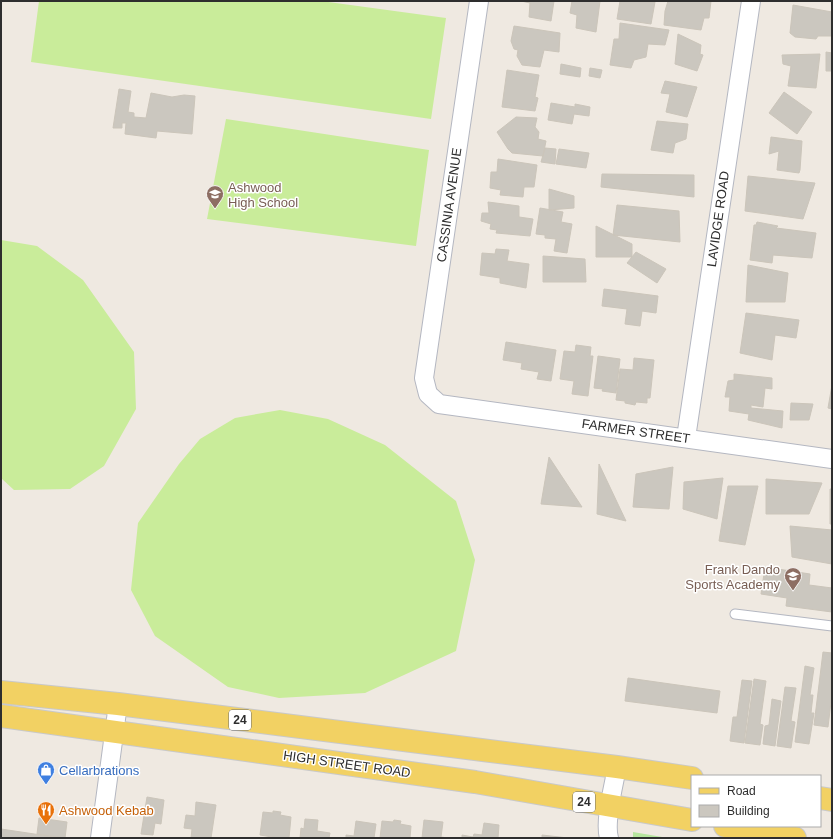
<svg xmlns="http://www.w3.org/2000/svg" width="833" height="839" viewBox="0 0 833 839" font-family="Helvetica,sans-serif">
  <style>
    .green { fill: #b6e59e }
    .pitch { fill: #c9ec9a }
    .building { fill: #cbc7bf; stroke: #cbc5ba }
    .lines { fill: none; stroke-linecap: round; stroke-linejoin: round }
    .lane-casing { stroke: #b4b7c1; stroke-width: 11 }
    .street-casing { stroke: #b4b7c1; stroke-width: 20 }
    .primary-casing { stroke: #c9c9c9; stroke-width: 24 }
    .lane { stroke: #fff; stroke-width: 9 }
    .street { stroke: #fff; stroke-width: 18 }
    .primary { stroke: #f2d163; stroke-width: 22 }
    .labels { text-anchor: middle; dominant-baseline: central; stroke-width: 3; stroke-linejoin: round; paint-order: stroke }
    .shield { fill: #fff; stroke: #6d6d6d; stroke-width: 1 }
    .shield-label { font-size: 12px; font-weight: bold; fill: #2e2e2e }
    .education-label { font-size: 13px; fill: #785e54; stroke: #fff; text-anchor: start }
    .street-label { font-size: 13px; fill: #2e2e2e; stroke: #fff }
    .shop-label { font-size: 13px; fill: #366cbe; stroke: #fff; text-anchor: start }
    .food-label { font-size: 13px; fill: #c56008; stroke: #fff; text-anchor: start }
  </style>
  <rect width="100%" height="100%" fill="#efe9e1"/>
  <path class="green" d="M 633,832 L 668,838 L 633,838 Z"/>
  <path class="pitch" d="M 39,1 L 321,1 L 446,18 L 431,119 L 31,62 Z
    M 226,119 L 429,150 L 416,246 L 207,219 Z
    M 1,240 L 37,246 L 83,280 L 134,352 L 136,409 L 104,466 L 70,489 L 14,490 L 1,478 Z
    M 280,410 L 328,419 L 385,445 L 456,501 L 475,560 L 456,651 L 365,693 L 279,698 L 228,687 L 155,636 L 131,590 L 138,523 L 179,464 L 200,439 L 235,418 Z"/>
  <path class="building" d="M 521,1 L 554,1 L 551,21 L 529,17 L 530,3 Z
    M 572,1 L 600,1 L 596,32 L 576,28 L 577,15 L 570,13 Z
    M 620,1 L 655,2 L 651,24 L 617,19 Z
    M 668,1 L 711,1 L 709,18 L 704,18 L 701,30 L 664,25 L 665,11 Z
    M 793,5 L 832,12 L 832,36 L 818,36 L 816,39 L 795,37 L 790,33 Z
    M 620,23 L 669,30 L 665,45 L 648,44 L 646,57 L 634,60 L 631,68 L 610,65 L 614,39 L 619,39 Z
    M 514,26 L 560,33 L 559,52 L 544,50 L 540,67 L 522,65 L 517,56 L 518,50 L 514,49 L 511,41 Z
    M 678,34 L 701,45 L 700,54 L 703,55 L 697,71 L 675,64 Z
    M 826,52 L 832,53 L 832,71 L 826,71 Z
    M 820,54 L 816,88 L 788,86 L 791,66 L 783,64 L 782,55 Z
    M 561,64 L 581,68 L 580,77 L 560,74 Z
    M 590,68 L 602,70 L 600,78 L 589,76 Z
    M 507,70 L 539,75 L 535,97 L 538,98 L 535,111 L 502,107 Z
    M 665,81 L 697,87 L 687,117 L 666,112 L 670,94 L 661,93 Z
    M 119,89 L 131,91 L 128,112 L 134,113 L 134,117 L 146,118 L 151,93 L 172,97 L 184,95 L 195,96 L 192,134 L 157,131 L 156,138 L 125,134 L 126,123 L 122,123 L 122,128 L 113,128 Z
    M 784,92 L 812,112 L 797,134 L 769,113 Z
    M 551,103 L 575,107 L 575,104 L 590,107 L 589,116 L 574,114 L 572,124 L 548,120 Z
    M 516,117 L 537,118 L 535,127 L 539,132 L 538,139 L 546,141 L 543,156 L 512,153 L 508,149 L 497,132 Z
    M 657,121 L 688,124 L 686,139 L 675,143 L 673,153 L 651,150 Z
    M 771,137 L 802,141 L 800,170 L 799,173 L 777,170 L 779,151 L 769,154 Z
    M 545,148 L 556,149 L 555,164 L 541,162 Z
    M 559,149 L 589,153 L 586,168 L 556,164 Z
    M 498,159 L 537,165 L 534,187 L 524,187 L 523,197 L 500,195 L 501,190 L 490,188 L 491,172 L 497,172 Z
    M 602,174 L 694,175 L 694,197 L 601,187 Z
    M 748,176 L 815,183 L 803,219 L 745,211 Z
    M 549,189 L 574,196 L 574,208 L 549,210 Z
    M 488,202 L 519,206 L 519,217 L 533,219 L 530,236 L 496,233 L 497,230 L 490,229 L 491,224 L 481,221 L 482,213 L 489,213 Z
    M 617,205 L 679,211 L 680,242 L 613,235 Z
    M 540,208 L 563,212 L 561,222 L 572,224 L 567,253 L 554,251 L 556,239 L 545,238 L 545,235 L 536,234 Z
    M 757,222 L 778,226 L 776,228 L 816,233 L 812,258 L 773,255 L 772,263 L 750,260 L 754,225 L 756,225 Z
    M 596,226 L 632,244 L 632,257 L 596,257 Z
    M 496,249 L 509,250 L 507,261 L 529,264 L 526,288 L 500,283 L 500,278 L 480,275 L 482,253 L 495,254 Z
    M 636,252 L 666,269 L 657,283 L 627,263 Z
    M 543,256 L 585,259 L 586,282 L 543,282 Z
    M 748,265 L 788,273 L 785,302 L 746,302 Z
    M 604,289 L 658,296 L 656,313 L 642,311 L 640,326 L 625,324 L 627,309 L 602,306 Z
    M 746,313 L 799,320 L 796,338 L 775,335 L 772,360 L 740,353 Z
    M 506,342 L 556,350 L 551,381 L 537,379 L 539,372 L 521,369 L 522,363 L 503,360 Z
    M 576,345 L 591,347 L 590,356 L 593,356 L 588,396 L 572,394 L 574,381 L 560,379 L 564,351 L 575,352 Z
    M 598,356 L 620,359 L 616,393 L 602,391 L 603,389 L 594,388 Z
    M 634,358 L 654,360 L 650,398 L 647,398 L 647,403 L 636,402 L 635,405 L 625,403 L 625,401 L 616,400 L 620,369 L 633,370 Z
    M 734,374 L 772,378 L 772,389 L 765,388 L 763,407 L 751,405 L 751,408 L 783,411 L 782,428 L 748,420 L 749,414 L 729,411 L 730,397 L 725,397 L 728,381 L 734,380 Z
    M 832,385 L 832,409 L 828,408 Z
    M 791,403 L 813,404 L 809,420 L 790,420 Z
    M 549,457 L 582,507 L 541,504 Z
    M 599,464 L 626,521 L 597,514 Z
    M 673,467 L 669,509 L 633,507 L 636,474 Z
    M 723,478 L 717,519 L 683,509 L 684,482 Z
    M 766,479 L 822,483 L 809,514 L 766,514 Z
    M 728,486 L 758,486 L 745,545 L 719,541 Z
    M 830,489 L 832,489 L 832,524 L 830,524 Z
    M 790,526 L 832,530 L 832,564 L 792,557 Z
    M 765,567 L 810,574 L 809,585 L 832,588 L 832,612 L 786,606 L 787,598 L 761,594 Z
    M 823,652 L 832,653 L 832,694 L 828,727 L 814,725 Z
    M 805,666 L 814,668 L 810,695 L 813,695 L 811,713 L 814,713 L 809,744 L 795,742 Z
    M 628,678 L 720,691 L 717,713 L 625,701 Z
    M 754,679 L 766,681 L 760,724 L 763,725 L 760,745 L 745,743 Z
    M 742,680 L 752,681 L 744,743 L 730,741 L 733,717 L 737,717 Z
    M 785,687 L 796,688 L 791,721 L 795,722 L 791,748 L 777,746 Z
    M 772,699 L 781,701 L 775,746 L 763,744 L 765,726 L 769,725 Z
    M 147,797 L 164,800 L 161,824 L 155,823 L 153,835 L 141,834 Z
    M 196,802 L 216,805 L 211,838 L 191,838 L 192,829 L 184,828 L 186,815 L 195,816 Z
    M 273,811 L 281,812 L 280,815 L 291,817 L 289,838 L 278,838 L 260,835 L 263,812 L 273,813 Z
    M 39,818 L 67,822 L 65,838 L 37,834 Z
    M 305,819 L 318,820 L 317,831 L 330,833 L 329,838 L 300,838 L 301,828 L 304,829 Z
    M 394,820 L 401,821 L 400,824 L 411,826 L 410,838 L 380,838 L 382,821 L 393,822 Z
    M 424,820 L 443,822 L 441,837 L 448,838 L 422,838 Z
    M 356,821 L 376,824 L 374,838 L 346,838 L 346,835 L 354,836 Z
    M 484,823 L 499,825 L 498,838 L 462,838 L 462,835 L 473,837 L 474,834 L 482,835 Z
    M 1,829 L 61,838 L 1,838 Z
    M 542,835 L 568,838 L 542,838 Z"/>
  <g class="lines">
    <g class="lane-casing">
      <path id="lane" d="M 735,614 L 832,626"/>
    </g>
    <g class="street-casing">
      <path id="street" d="M 479,1 L 424,378 L 428,394 L 439,404 L 832,459
        M 686,438 L 751,1
        M 100,838 L 118,704
        M 609,838 C 604,821 614,785 617,767"/>
    </g>
    <g class="primary-casing">
      <path id="primary" d="M 1,692 L 118,704 L 617,767 L 692,778
        M 1,716 L 475,782 L 692,820
        M 820,798 L 832,800
        M 725,826 L 795,838"/>
    </g>
    <use href="#lane" class="lane"/>
    <use href="#street" class="street"/>
    <use href="#primary" class="primary"/>
  </g>
  <defs>
    <g id="school-pin" transform="scale(0.9)"><path d="M0 17L-7.5 6A9.5 9.5 0 1 1 7.5 6Z" fill="#8d6e63" stroke="#fff"/><path d="M0-5L7-2L0 1L-7-2ZM-4 1L0 2.5L4 1V4Q0 6-4 4Z" fill="#fff"/></g>
    <g id="shop-pin" transform="scale(0.9)"><path d="M0 17L-7.5 6A9.5 9.5 0 1 1 7.5 6Z" fill="#3f7fe0" stroke="#fff"/><path d="M-5-2.5h2.3a2.7 3.5 0 0 1 5.4 0H5L5.5 6h-11ZM-1.5-2.5h3a1.5 2.3 0 0 0-3 0Z" fill="#fff"/></g>
    <g id="restaurant-pin" transform="scale(0.9)"><path d="M0 17L-7.5 6A9.5 9.5 0 1 1 7.5 6Z" fill="#e8710a" stroke="#fff"/><path d="M-5-6h1v4h1v-4h1v4h1v-4h1v5L-1.5 .5V6h-2V.5L-5-1ZM5-6V6H3V1.5H1.5Q1.5-4 5-6Z" fill="#fff"/></g>
  </defs>
  <g fill-rule="evenodd">
    <use href="#school-pin" x="215" y="194"/>
    <use href="#school-pin" x="793" y="576"/>
    <use href="#shop-pin" x="46" y="770"/>
    <use href="#restaurant-pin" x="46" y="810"/>
  </g>
  <g class="labels">
    <g class="shield">
      <rect x="229" y="710" width="22" height="20" rx="3"/>
      <rect x="573" y="792" width="22" height="20" rx="3"/>
    </g>
    <g class="shield-label">
      <text x="240" y="720">24</text>
      <text x="584" y="802">24</text>
    </g>
    <g class="education-label">
      <text x="228" y="187">Ashwood<tspan x="228" dy="15">High School</tspan></text>
      <text x="780" y="569" text-anchor="end">Frank Dando<tspan x="780" dy="15">Sports Academy</tspan></text>
    </g>
    <g class="street-label">
      <text transform="translate(449 205) rotate(-82)">CASSINIA AVENUE</text>
      <text transform="translate(718 219) rotate(-82)">LAVIDGE ROAD</text>
      <text transform="translate(636 431) rotate(8)">FARMER STREET</text>
      <text transform="translate(347 764) rotate(8)">HIGH STREET ROAD</text>
    </g>
    <g class="shop-label">
      <text x="59" y="770">Cellarbrations</text>
    </g>
    <g class="food-label">
      <text x="59" y="810">Ashwood Kebab</text>
    </g>
  </g>
  <rect width="833" height="839" fill="none" stroke="#2e2e2e" stroke-width="4"/>
  <rect x="691" y="775" width="130" height="52" fill="#ffffff" stroke="#ababab"/>
  <rect x="699" y="788" width="20" height="6" fill="#f2d163" stroke="#ababab"/>
  <text x="727" y="795" font-size="12" fill="#2e2e2e">Road</text>
  <rect x="699" y="805" width="20" height="12" fill="#cbc7bf" stroke="#ababab"/>
  <text x="727" y="815" font-size="12" fill="#2e2e2e">Building</text>
</svg>
